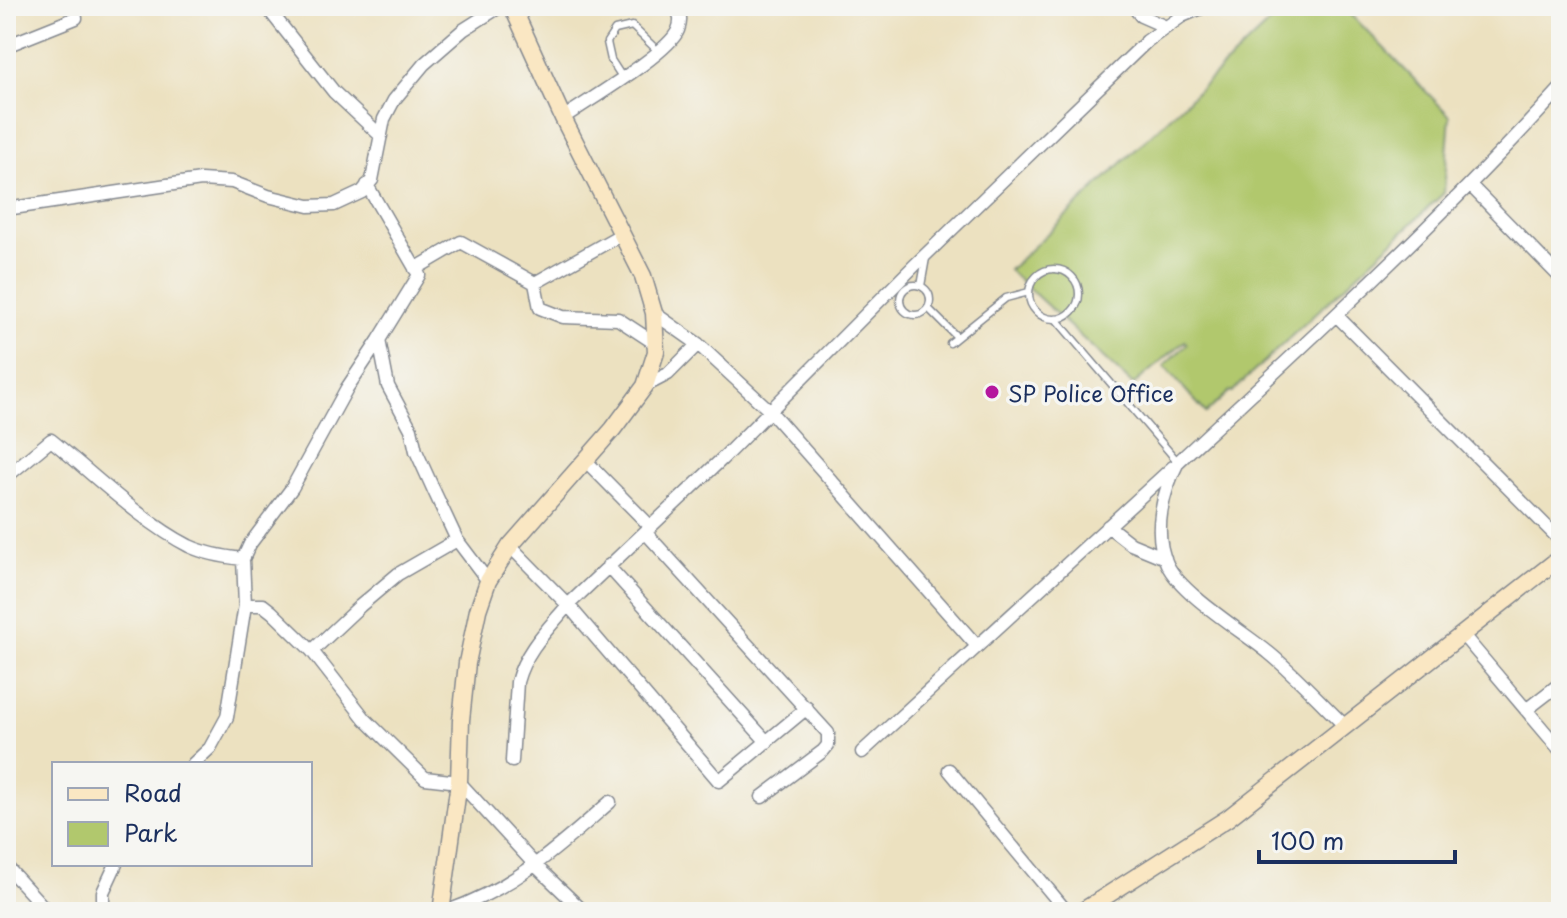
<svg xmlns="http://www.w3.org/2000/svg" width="1567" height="918" viewBox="0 0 1567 918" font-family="'Playpen Sans',sans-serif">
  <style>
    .green { fill: #b1c86d; stroke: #667c66; stroke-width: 2 }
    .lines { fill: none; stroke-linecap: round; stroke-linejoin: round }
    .service-casing { stroke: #84888f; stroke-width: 9 }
    .minor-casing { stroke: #84888f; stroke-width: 15 }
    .secondary-casing { stroke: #84888f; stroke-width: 19 }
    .service { stroke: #fff; stroke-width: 6 }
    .minor { stroke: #fff; stroke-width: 12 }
    .secondary { stroke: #fae7c3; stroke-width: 16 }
    .poi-dot { fill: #b5179e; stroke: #f6f6f2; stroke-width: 3 }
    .labels { text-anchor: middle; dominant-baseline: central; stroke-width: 7; stroke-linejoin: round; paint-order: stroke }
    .poi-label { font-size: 22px; fill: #1b2f5e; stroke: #f6f6f2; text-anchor: start }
  </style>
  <rect width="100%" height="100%" fill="#f6f6f2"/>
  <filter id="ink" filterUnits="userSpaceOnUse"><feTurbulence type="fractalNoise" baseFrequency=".0125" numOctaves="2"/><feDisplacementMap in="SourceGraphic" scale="16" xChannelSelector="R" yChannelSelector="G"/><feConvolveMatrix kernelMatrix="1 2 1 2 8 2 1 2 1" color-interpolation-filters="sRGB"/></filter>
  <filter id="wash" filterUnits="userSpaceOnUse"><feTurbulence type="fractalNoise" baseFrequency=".006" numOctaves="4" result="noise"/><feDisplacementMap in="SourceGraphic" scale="32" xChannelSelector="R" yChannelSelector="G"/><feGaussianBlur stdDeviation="1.8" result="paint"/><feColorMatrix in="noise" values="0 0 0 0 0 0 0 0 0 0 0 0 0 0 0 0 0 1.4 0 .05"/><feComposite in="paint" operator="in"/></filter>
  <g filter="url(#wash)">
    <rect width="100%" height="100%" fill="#ece1c0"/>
    <path class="green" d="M 1287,6 L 1343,6 L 1450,116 L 1444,193 L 1232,392 L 1230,391 L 1206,413 L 1164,366 L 1187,344 L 1185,341 L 1133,385 L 1009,270 Z"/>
  </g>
  <g filter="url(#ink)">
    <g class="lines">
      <g class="service-casing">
        <path id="service" d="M 622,77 L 611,60 L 607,42 L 615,30 L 632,26 L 659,52
          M1029 294a25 25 0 1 1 50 0a25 25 0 1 1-50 0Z
          M900 300a15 15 0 1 1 30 0a15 15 0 1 1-30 0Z
          M 921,286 L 926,258
          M 928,308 L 957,337
          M 1056,319 L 1178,462
          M 950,343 L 1006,298 L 1029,292"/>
      </g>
      <g class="minor-casing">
        <path id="minor" d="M 266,6 L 334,92 L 381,136
          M 1133,6 L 1141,16 L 1166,27
          M 6,46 L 76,18
          M 563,118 C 587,101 669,53 678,30 C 682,20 680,14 675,6
          M 367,185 L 419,275 L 379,340 L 388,386 L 411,429 L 416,451 L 435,493 L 457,540 L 488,581
          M 1470,185 L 1561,278
          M 6,209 L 201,180 L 232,182 L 268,196 L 309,206 L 334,205 L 362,192 L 372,180 L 384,119 L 394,100 L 424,64 L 463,30 L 501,6
          M 415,269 L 461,242 L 535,283 L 622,234
          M 535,283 L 540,308 L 563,317 L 618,319 L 656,344
          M 654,313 L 698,344 L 769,410 L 977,646
          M 1336,315 L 1561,541
          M 645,386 L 668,374 L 698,344
          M 585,460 L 651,527
          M 6,477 L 51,440 C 92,473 142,522 189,546 C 206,554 225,557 243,559
          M 1108,526 L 1131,544 L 1165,558
          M 645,532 L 828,733 L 828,745 L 823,751 L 762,797
          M 510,546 L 568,605 L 722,459 L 914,266 L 1147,41 L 1182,16 L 1206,6
          M 608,566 L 767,742
          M 245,605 L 263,605 L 272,612 L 312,651 L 365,719 L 425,778 L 459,782 L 536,866 L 584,912
          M 1462,634 L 1561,751
          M 312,651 L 360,606 L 398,574 L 457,540
          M 1526,710 L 1561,683
          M 1345,726 C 1320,702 1296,675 1269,653 C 1242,631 1180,593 1167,564 C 1152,532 1163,491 1178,462 C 1309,341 1441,220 1561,88
          M 862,752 L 1173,467
          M 512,761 L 517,682 C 525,651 548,629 568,605 L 719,781 L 807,708
          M 193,764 L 210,748 L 227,717 L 245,605 L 243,559 L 250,544 L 292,488 L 347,388 L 379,340
          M 949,770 L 1067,912
          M 6,866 L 48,912
          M 103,912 L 103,892 L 116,864
          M 445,912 C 516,887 555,850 610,802"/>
      </g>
      <g class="secondary-casing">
        <path id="secondary" d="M 441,912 L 459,782 L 461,720 L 467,663 L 478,610 L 488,581 L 510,546 L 613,429 L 645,386 L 656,352 L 654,313 L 643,276 L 563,118 L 512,6
          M 1081,912 L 1228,818 L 1561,557"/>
      </g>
      <use href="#service" class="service"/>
      <use href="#minor" class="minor"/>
      <use href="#secondary" class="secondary"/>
    </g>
  </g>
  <circle class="poi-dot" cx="992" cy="392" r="8"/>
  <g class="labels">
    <g class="poi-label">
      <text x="1008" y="392">SP Police Office</text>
    </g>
  </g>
  <rect width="1567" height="918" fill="none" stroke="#f6f6f2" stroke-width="32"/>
  <rect x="52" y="762" width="260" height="104" fill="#f6f6f2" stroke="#9ea6b7" stroke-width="2"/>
  <rect x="68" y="788" width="40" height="12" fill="#fae7c3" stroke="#9ea6b7" stroke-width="2"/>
  <text x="124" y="802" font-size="24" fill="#1b2f5e">Road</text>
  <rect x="68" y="822" width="40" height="24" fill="#b1c86d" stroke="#9ea6b7" stroke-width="2"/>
  <text x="124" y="842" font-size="24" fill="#1b2f5e">Park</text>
  <path d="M1259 850v12h196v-12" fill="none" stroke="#1b2f5e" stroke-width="4"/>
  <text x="1271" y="850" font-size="24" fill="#1b2f5e" stroke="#f6f6f2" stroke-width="6" paint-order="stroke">100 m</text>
</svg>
